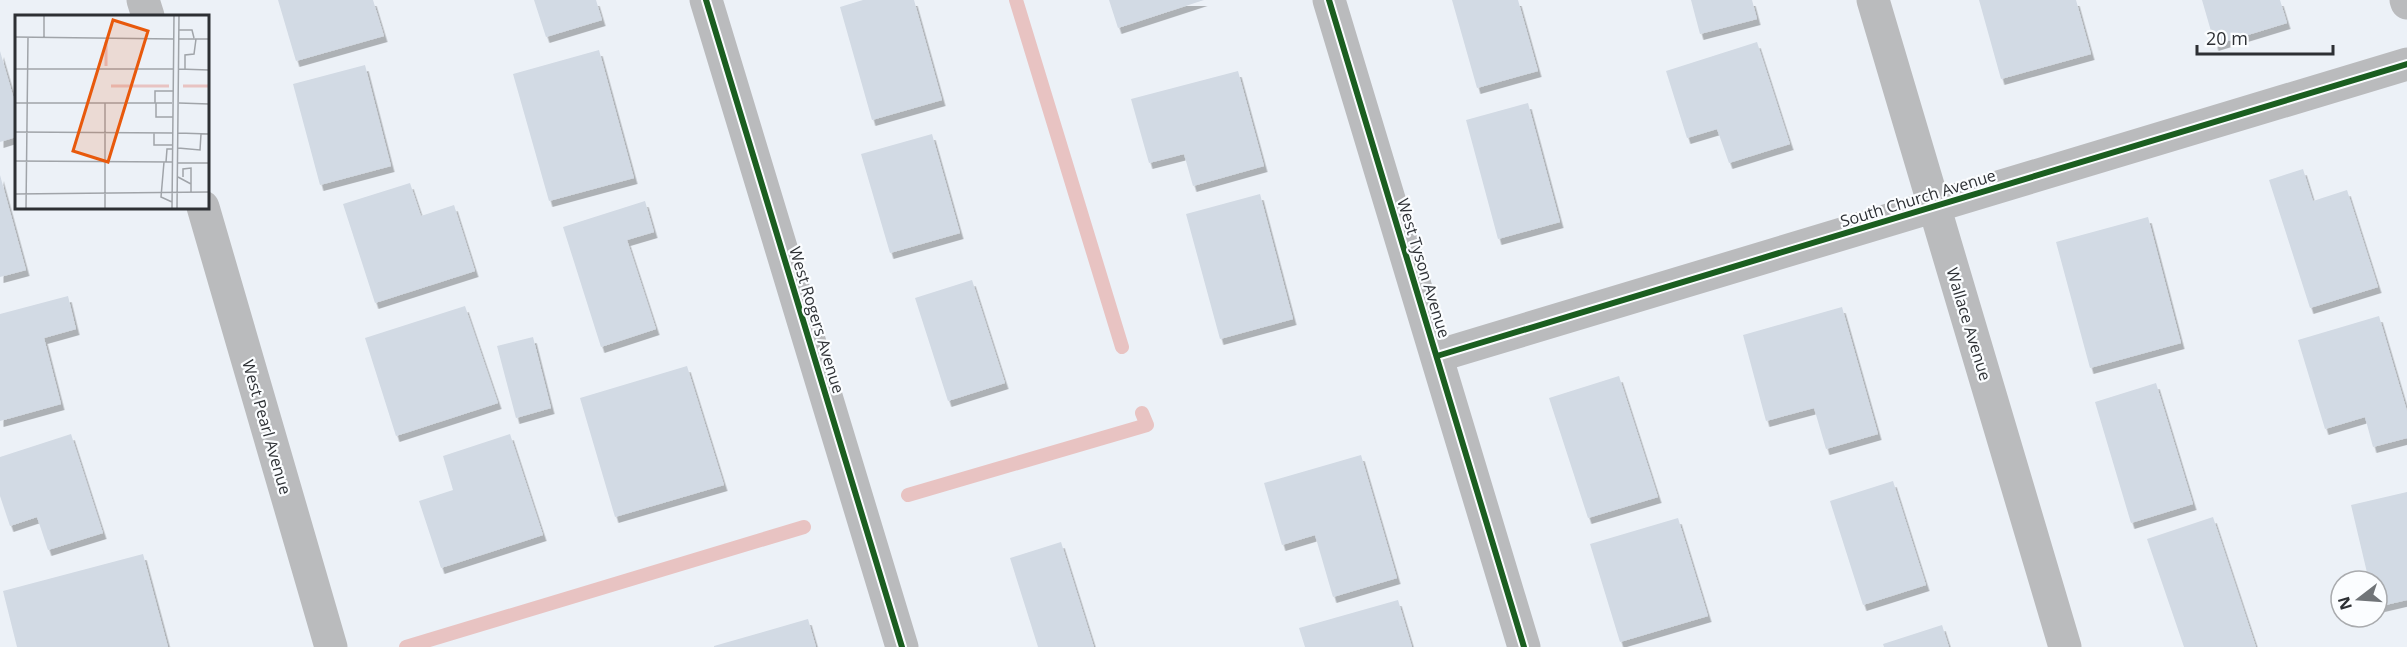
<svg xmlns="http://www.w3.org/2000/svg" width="2407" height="647" viewBox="0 0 2407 647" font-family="'Open Sans',sans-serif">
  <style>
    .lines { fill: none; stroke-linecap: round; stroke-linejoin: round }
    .stream { stroke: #e8c3c2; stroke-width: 14 }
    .building { fill: #d2dae4; filter: url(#shadow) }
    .minor { stroke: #babbbd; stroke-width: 33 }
    .cycleway-casing { stroke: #fbfdff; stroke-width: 10 }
    .cycleway { stroke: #1b5e20; stroke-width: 6 }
    .labels { text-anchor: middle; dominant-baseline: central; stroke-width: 4.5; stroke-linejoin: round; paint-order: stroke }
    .street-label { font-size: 16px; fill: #2d3034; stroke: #fbfdff }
    .inset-river { fill: none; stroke: #e8c3c2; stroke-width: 3 }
    .inset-road { fill: none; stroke: #a0a4a9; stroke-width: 1.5 }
    .view { fill: #e8590c; fill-opacity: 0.15; stroke: #e8590c; stroke-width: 3 }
    .inset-edge { fill: none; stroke: #2d3034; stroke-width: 3 }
  </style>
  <defs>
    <filter id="shadow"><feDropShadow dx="3.5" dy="6" stdDeviation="0" flood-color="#0004"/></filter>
  </defs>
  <rect width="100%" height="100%" fill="#ecf1f7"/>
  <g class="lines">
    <path class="stream" d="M 1016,0 L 1122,347
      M 908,495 L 1147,425 L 1142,413
      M 406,647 L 804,527"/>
  </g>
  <path class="building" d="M 278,0 L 373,0 L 384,36 L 296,61 Z
    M 534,0 L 596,0 L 602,20 L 546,37 Z
    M 863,0 L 914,0 L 942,100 L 872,120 L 840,7 Z
    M 1109,0 L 1204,0 L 1118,28 Z
    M 1452,0 L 1518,0 L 1538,71 L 1477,88 Z
    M 1691,0 L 1752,0 L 1757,19 L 1700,34 Z
    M 1979,0 L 2076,0 L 2091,54 L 2001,79 Z
    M 2202,0 L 2280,0 L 2287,23 L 2215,45 Z
    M 1757,42 L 1790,144 L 1729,163 L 1717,129 L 1687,138 L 1666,71 Z
    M 599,50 L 634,178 L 549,201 L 513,74 Z
    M 0,51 L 16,106 L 16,137 L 0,142 Z
    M 365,65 L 391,166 L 320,185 L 293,84 Z
    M 1238,71 L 1264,166 L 1193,186 L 1184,154 L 1149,163 L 1131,99 Z
    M 1528,103 L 1560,222 L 1498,239 L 1466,120 Z
    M 932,134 L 960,233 L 890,253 L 861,154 Z
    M 2303,169 L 2313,201 L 2347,190 L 2378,287 L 2310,308 L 2269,180 Z
    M 0,175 L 26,270 L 0,277 Z
    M 410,183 L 421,216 L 454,205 L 475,271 L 375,303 L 343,204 Z
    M 1260,194 L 1293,319 L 1220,339 L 1186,214 Z
    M 645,201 L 654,232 L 627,240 L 656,329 L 601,347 L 563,227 Z
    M 2148,217 L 2181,343 L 2090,368 L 2056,242 Z
    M 972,280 L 1005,383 L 948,401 L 915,298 Z
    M 68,296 L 76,329 L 44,338 L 61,404 L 0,421 L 0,314 Z
    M 465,306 L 498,403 L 396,436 L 365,338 Z
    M 1842,307 L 1878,434 L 1826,449 L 1814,408 L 1766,421 L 1743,335 Z
    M 2379,316 L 2407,411 L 2407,438 L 2373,447 L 2365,417 L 2325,429 L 2298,340 Z
    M 533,337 L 551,408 L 516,418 L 497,346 Z
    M 687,366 L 724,485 L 615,517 L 580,398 Z
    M 1619,376 L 1658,497 L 1588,518 L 1549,398 Z
    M 2156,383 L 2193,504 L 2131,523 L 2095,402 Z
    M 71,434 L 103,533 L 48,550 L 37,517 L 10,526 L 0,496 L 0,457 Z
    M 510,434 L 543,535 L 441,568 L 419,501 L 453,490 L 443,456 Z
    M 1361,455 L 1397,578 L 1333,597 L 1315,535 L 1282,545 L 1264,483 Z
    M 1893,481 L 1926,585 L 1863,605 L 1830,501 Z
    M 2407,492 L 2407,600 L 2377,607 L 2377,581 L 2369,581 L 2351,505 Z
    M 2213,517 L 2256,647 L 2184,647 L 2147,539 Z
    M 1678,518 L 1708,616 L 1620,642 L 1590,544 Z
    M 1061,542 L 1094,647 L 1038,647 L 1010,558 Z
    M 143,554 L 168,647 L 17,647 L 3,591 Z
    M 1398,600 L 1412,647 L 1305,647 L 1299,628 Z
    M 808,619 L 816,647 L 714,647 L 714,646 Z
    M 1942,625 L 1949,647 L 1884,647 L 1883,644 Z"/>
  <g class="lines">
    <path class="minor" d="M 143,0 L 148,16
      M 706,0 L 902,647
      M 1329,0 L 1524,647
      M 1873,0 L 2065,647
      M 2406,0 L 2407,3
      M 203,207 L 331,647
      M 1437,356 L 2407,64"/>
    <g class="cycleway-casing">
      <path id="cycleway" d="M 706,0 L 902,647
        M 1329,0 L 1524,647
        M 1437,356 L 2407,64"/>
    </g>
    <use href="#cycleway" class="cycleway"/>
  </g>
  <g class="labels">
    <g class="street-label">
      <text transform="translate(1918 198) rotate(-17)">South Church Avenue</text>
      <text transform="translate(1424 268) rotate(73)">West Tyson Avenue</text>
      <text transform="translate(817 320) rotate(73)">West Rogers Avenue</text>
      <text transform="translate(1969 324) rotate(73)">Wallace Avenue</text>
      <text transform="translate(267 427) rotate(74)">West Pearl Avenue</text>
    </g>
  </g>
  <g transform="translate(15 15)">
    <rect width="194" height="194" fill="#ecf1f7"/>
    <path class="inset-river" d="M 91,51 L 91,27M 96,71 L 154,71M 168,71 L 194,71"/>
    <path class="inset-road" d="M 29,0 L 29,22M 164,15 L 177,15 L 179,23M 0,22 L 159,24M 164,24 L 194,24M 0,54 L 158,54M 164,54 L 194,55M 170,54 L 170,40 L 179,39 L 181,24M 0,88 L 157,88M 140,88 L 140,76 L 158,76M 141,88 L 141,102 L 158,102M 164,88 L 194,89M 0,117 L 158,118M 139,118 L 139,130 L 158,130M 163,118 L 194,119M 163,133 L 185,135 L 186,119M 0,146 L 157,147M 149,147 L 146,182 L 157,187M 151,147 L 152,134 L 157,134M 163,148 L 194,148M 163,162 L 176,169 L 176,178M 168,162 L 168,154 L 176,153 L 176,169M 0,179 L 194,177M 11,193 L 13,22M 90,193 L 90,88M 157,193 L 159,0M 162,193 L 164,0"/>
    <path class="view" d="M 98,5 L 133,16 L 93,147 L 58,136 Z"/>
    <rect width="194" height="194" class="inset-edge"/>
  </g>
  <g transform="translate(2359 599) rotate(253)"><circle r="28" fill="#fbfdff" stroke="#a9abae" stroke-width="1.5"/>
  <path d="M0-4.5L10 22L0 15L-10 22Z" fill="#707478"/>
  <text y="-9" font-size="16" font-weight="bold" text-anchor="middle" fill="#2d3034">N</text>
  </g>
  <path d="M2197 45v9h136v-9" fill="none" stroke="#2d3034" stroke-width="3"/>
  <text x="2206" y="45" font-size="18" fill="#2d3034" stroke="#fbfdff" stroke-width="4.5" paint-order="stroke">20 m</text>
</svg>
